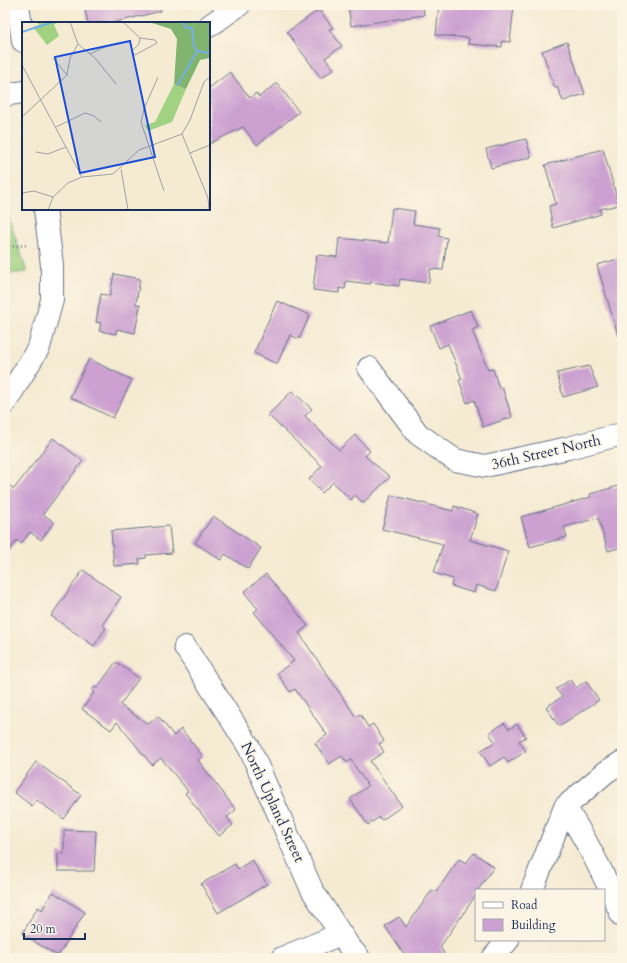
<svg xmlns="http://www.w3.org/2000/svg" width="627" height="963" viewBox="0 0 627 963" font-family="Cardo,serif">
  <style>
    .green { fill: #a0d281; stroke: #5e8070 }
    .building { fill: #cca1d1 }
    .lines { fill: none; stroke-linecap: round; stroke-linejoin: round }
    .minor-casing { stroke: #677187; stroke-width: 24 }
    .path { stroke: #677187; stroke-width: 2.5; stroke-dasharray: 1 3; stroke-linecap: butt }
    .minor { stroke: #fff; stroke-width: 22 }
    .labels { text-anchor: middle; dominant-baseline: central; stroke-width: 3.5; stroke-linejoin: round; paint-order: stroke }
    .street-label { font-size: 15px; fill: #1b2f5e; stroke: #fcf5e5 }
    .inset-river { fill: none; stroke: #75b1e7; stroke-width: 2 }
    .inset-road { fill: none; stroke: #9ea0a4; stroke-width: 1 }
    .view { fill: #1d4ed8; fill-opacity: 0.15; stroke: #1d4ed8; stroke-width: 2 }
    .inset-edge { fill: none; stroke: #1b2f5e; stroke-width: 2 }
  </style>
  <rect width="100%" height="100%" fill="#fcf5e5"/>
  <filter id="ink" filterUnits="userSpaceOnUse"><feTurbulence type="fractalNoise" baseFrequency=".025" numOctaves="2"/><feDisplacementMap in="SourceGraphic" scale="8" xChannelSelector="R" yChannelSelector="G"/><feConvolveMatrix kernelMatrix="1 2 1 2 8 2 1 2 1" color-interpolation-filters="sRGB"/></filter>
  <filter id="wash" filterUnits="userSpaceOnUse"><feTurbulence type="fractalNoise" baseFrequency=".012" numOctaves="4" result="noise"/><feDisplacementMap in="SourceGraphic" scale="16" xChannelSelector="R" yChannelSelector="G"/><feGaussianBlur stdDeviation="0.9" result="paint"/><feColorMatrix in="noise" values="0 0 0 0 0 0 0 0 0 0 0 0 0 0 0 0 0 1.4 0 .05"/><feComposite in="paint" operator="in"/></filter>
  <g filter="url(#wash)">
    <rect width="100%" height="100%" fill="#f5ebd3"/>
    <path class="green" d="M 9,219 L 27,272 L 5,274 L 5,220 Z"/>
    <g id="blocks">
      <path class="building" d="M 84,5 L 160,5 L 161,11 L 112,23 L 88,23 Z
        M 348,5 L 423,5 L 424,15 L 351,26 Z
        M 439,5 L 514,6 L 510,42 L 502,41 L 502,47 L 468,44 L 469,38 L 436,35 Z
        M 319,10 L 333,28 L 329,29 L 342,46 L 325,58 L 334,69 L 321,78 L 287,32 Z
        M 567,42 L 585,94 L 563,101 L 557,87 L 555,88 L 542,51 Z
        M 230,72 L 250,98 L 256,93 L 259,97 L 277,83 L 299,112 L 257,145 L 243,127 L 209,144 L 209,88 Z
        M 526,139 L 531,157 L 491,168 L 486,149 Z
        M 603,149 L 619,205 L 600,209 L 601,214 L 553,228 L 549,206 L 556,204 L 545,165 Z
        M 392,208 L 415,211 L 413,224 L 440,228 L 438,236 L 447,238 L 443,270 L 430,269 L 429,283 L 400,279 L 399,286 L 371,282 L 370,284 L 346,281 L 345,289 L 339,288 L 339,293 L 313,290 L 317,255 L 337,257 L 339,238 L 388,243 Z
        M 622,258 L 622,334 L 618,335 L 597,265 Z
        M 114,274 L 140,279 L 136,304 L 140,305 L 135,333 L 117,329 L 116,334 L 99,331 L 101,323 L 96,322 L 101,294 L 110,296 Z
        M 277,301 L 310,315 L 299,339 L 290,335 L 277,364 L 254,353 Z
        M 471,310 L 478,327 L 472,330 L 488,370 L 493,369 L 499,388 L 502,387 L 512,417 L 483,427 L 474,400 L 467,403 L 459,380 L 462,379 L 448,344 L 439,348 L 430,326 Z
        M 89,359 L 132,380 L 113,418 L 70,397 Z
        M 589,366 L 598,387 L 563,397 L 557,373 Z
        M 292,391 L 312,409 L 305,416 L 339,450 L 355,435 L 370,451 L 365,456 L 390,477 L 363,503 L 355,495 L 351,500 L 333,482 L 322,493 L 309,479 L 322,466 L 268,415 Z
        M 53,438 L 83,461 L 43,514 L 54,522 L 41,540 L 30,532 L 21,544 L 17,540 L 5,557 L 5,482 L 14,489 Z
        M 622,485 L 622,547 L 608,551 L 598,518 L 564,527 L 567,537 L 530,547 L 521,517 L 591,497 L 590,494 Z
        M 391,495 L 453,511 L 454,506 L 478,514 L 470,540 L 508,551 L 496,591 L 476,585 L 474,593 L 451,586 L 453,579 L 434,573 L 443,544 L 382,529 Z
        M 213,516 L 261,548 L 248,569 L 225,554 L 221,560 L 195,543 Z
        M 169,526 L 172,553 L 146,555 L 146,558 L 139,559 L 140,564 L 114,566 L 111,531 Z
        M 83,570 L 121,597 L 102,625 L 106,628 L 94,646 L 51,616 Z
        M 266,574 L 308,626 L 299,633 L 356,717 L 360,714 L 368,727 L 373,724 L 384,741 L 379,744 L 384,752 L 370,761 L 402,806 L 382,820 L 379,817 L 368,825 L 350,799 L 368,786 L 351,760 L 347,763 L 342,756 L 329,764 L 315,743 L 327,735 L 295,689 L 290,692 L 277,673 L 294,661 L 254,612 L 258,609 L 244,592 Z
        M 116,662 L 139,678 L 120,705 L 148,724 L 158,716 L 174,736 L 181,729 L 203,756 L 198,760 L 236,810 L 227,817 L 233,825 L 219,836 L 185,793 L 188,791 L 161,758 L 152,765 L 117,722 L 111,730 L 82,709 L 94,693 L 92,691 L 95,687 L 97,688 Z
        M 570,680 L 576,688 L 586,681 L 599,700 L 559,726 L 546,707 L 562,697 L 556,689 Z
        M 504,723 L 509,729 L 517,724 L 526,737 L 519,741 L 526,751 L 508,763 L 504,757 L 490,766 L 480,751 L 495,742 L 489,733 Z
        M 36,762 L 81,795 L 64,819 L 36,800 L 32,806 L 14,792 Z
        M 64,830 L 96,831 L 94,871 L 58,871 L 58,853 L 64,854 Z
        M 474,853 L 494,867 L 478,890 L 476,890 L 476,895 L 440,947 L 447,958 L 406,958 L 385,926 L 399,917 L 406,927 L 432,890 L 436,892 L 459,859 L 466,863 Z
        M 252,860 L 267,884 L 218,913 L 201,884 L 235,864 L 238,869 Z
        M 53,892 L 85,912 L 58,956 L 22,934 L 38,907 L 42,910 Z"/>
    </g>
  </g>
  <g filter="url(#ink)">
    <use href="#blocks" fill-opacity="0" stroke="#677187" stroke-width="1"/>
    <g class="lines">
      <g class="minor-casing">
        <path id="minor" d="M 18,5 L 23,41
          M 209,26 L 239,5
          M 5,95 L 23,92
          M 369,368 L 418,434 L 455,460 L 485,466 L 568,448 L 622,434
          M 5,403 L 39,347 L 52,300 L 52,265 L 45,209
          M 185,647 L 249,747 L 312,890 L 348,945 L 359,958
          M 565,807 C 588,842 606,879 622,916
          M 532,890 L 565,807 L 606,772 L 622,762
          M 282,958 L 341,934
          M 493,958 L 508,940"/>
      </g>
      <path class="path" d="M 5,247 L 28,245"/>
      <use href="#minor" class="minor"/>
    </g>
  </g>
  <g class="labels">
    <g class="street-label">
      <text transform="translate(546 452) rotate(-13)">36th Street North</text>
      <text transform="translate(273 802) rotate(65)">North Upland Street</text>
    </g>
  </g>
  <g transform="translate(22 22)">
    <rect width="188" height="188" fill="#f5ebd3"/>
    <path d="M 15,0 L 36,0 L 32,3 L 37,14 L 25,23 L 11,5 L 17,3 ZM 152,62 L 164,67 L 150,100 L 126,109 L 123,103 L 133,100 Z" fill="#a0d281"/>
    <path d="M 127,0 L 188,0 L 188,36 L 178,38 L 164,67 L 152,62 L 155,17 L 149,7 Z" fill="#80b46f"/>
    <path class="inset-river" d="M 161,0 L 163,5 L 170,6 L 172,24 L 175,29 L 188,31M 0,10 L 31,0M 155,64 L 175,29"/>
    <path class="inset-road" d="M 101,0 L 118,16M 118,16 L 133,18 L 135,21 L 113,33 L 110,29 L 117,22 ZM 56,22 L 73,36 L 94,62M 68,32 L 85,24M 31,36 L 45,53M 0,43 L 60,155M 136,55 L 122,87 L 119,100 L 142,169M 0,95 L 45,53 L 48,36 L 56,22 L 48,0M 34,105 L 63,91 L 72,94 L 79,100M 160,112 L 186,176 L 187,188M 14,130 L 26,132 L 44,125M 168,131 L 188,123M 99,147 L 106,188M 0,171 L 12,169 L 31,175M 26,188 L 31,175 L 46,161 L 60,155 L 91,152 L 117,128 L 160,112 L 168,98 L 182,60 L 188,55"/>
    <path class="view" d="M 108,19 L 133,135 L 58,151 L 33,35 Z"/>
    <rect width="188" height="188" class="inset-edge"/>
  </g>
  <rect width="627" height="963" fill="none" stroke="#fcf5e5" stroke-width="20"/>
  <rect x="475" y="889" width="130" height="52" fill="#fcf5e5" stroke="#a2a6af"/>
  <rect x="483" y="902" width="20" height="6" fill="#ffffff" stroke="#a2a6af"/>
  <text x="511" y="909" font-size="12" fill="#1b2f5e">Road</text>
  <rect x="483" y="919" width="20" height="12" fill="#cca1d1" stroke="#a2a6af"/>
  <text x="511" y="929" font-size="12" fill="#1b2f5e">Building</text>
  <path d="M24 933v6h61v-6" fill="none" stroke="#1b2f5e" stroke-width="2"/>
  <text x="30" y="933" font-size="12" fill="#1b2f5e" stroke="#fcf5e5" stroke-width="3" paint-order="stroke">20 m</text>
</svg>
